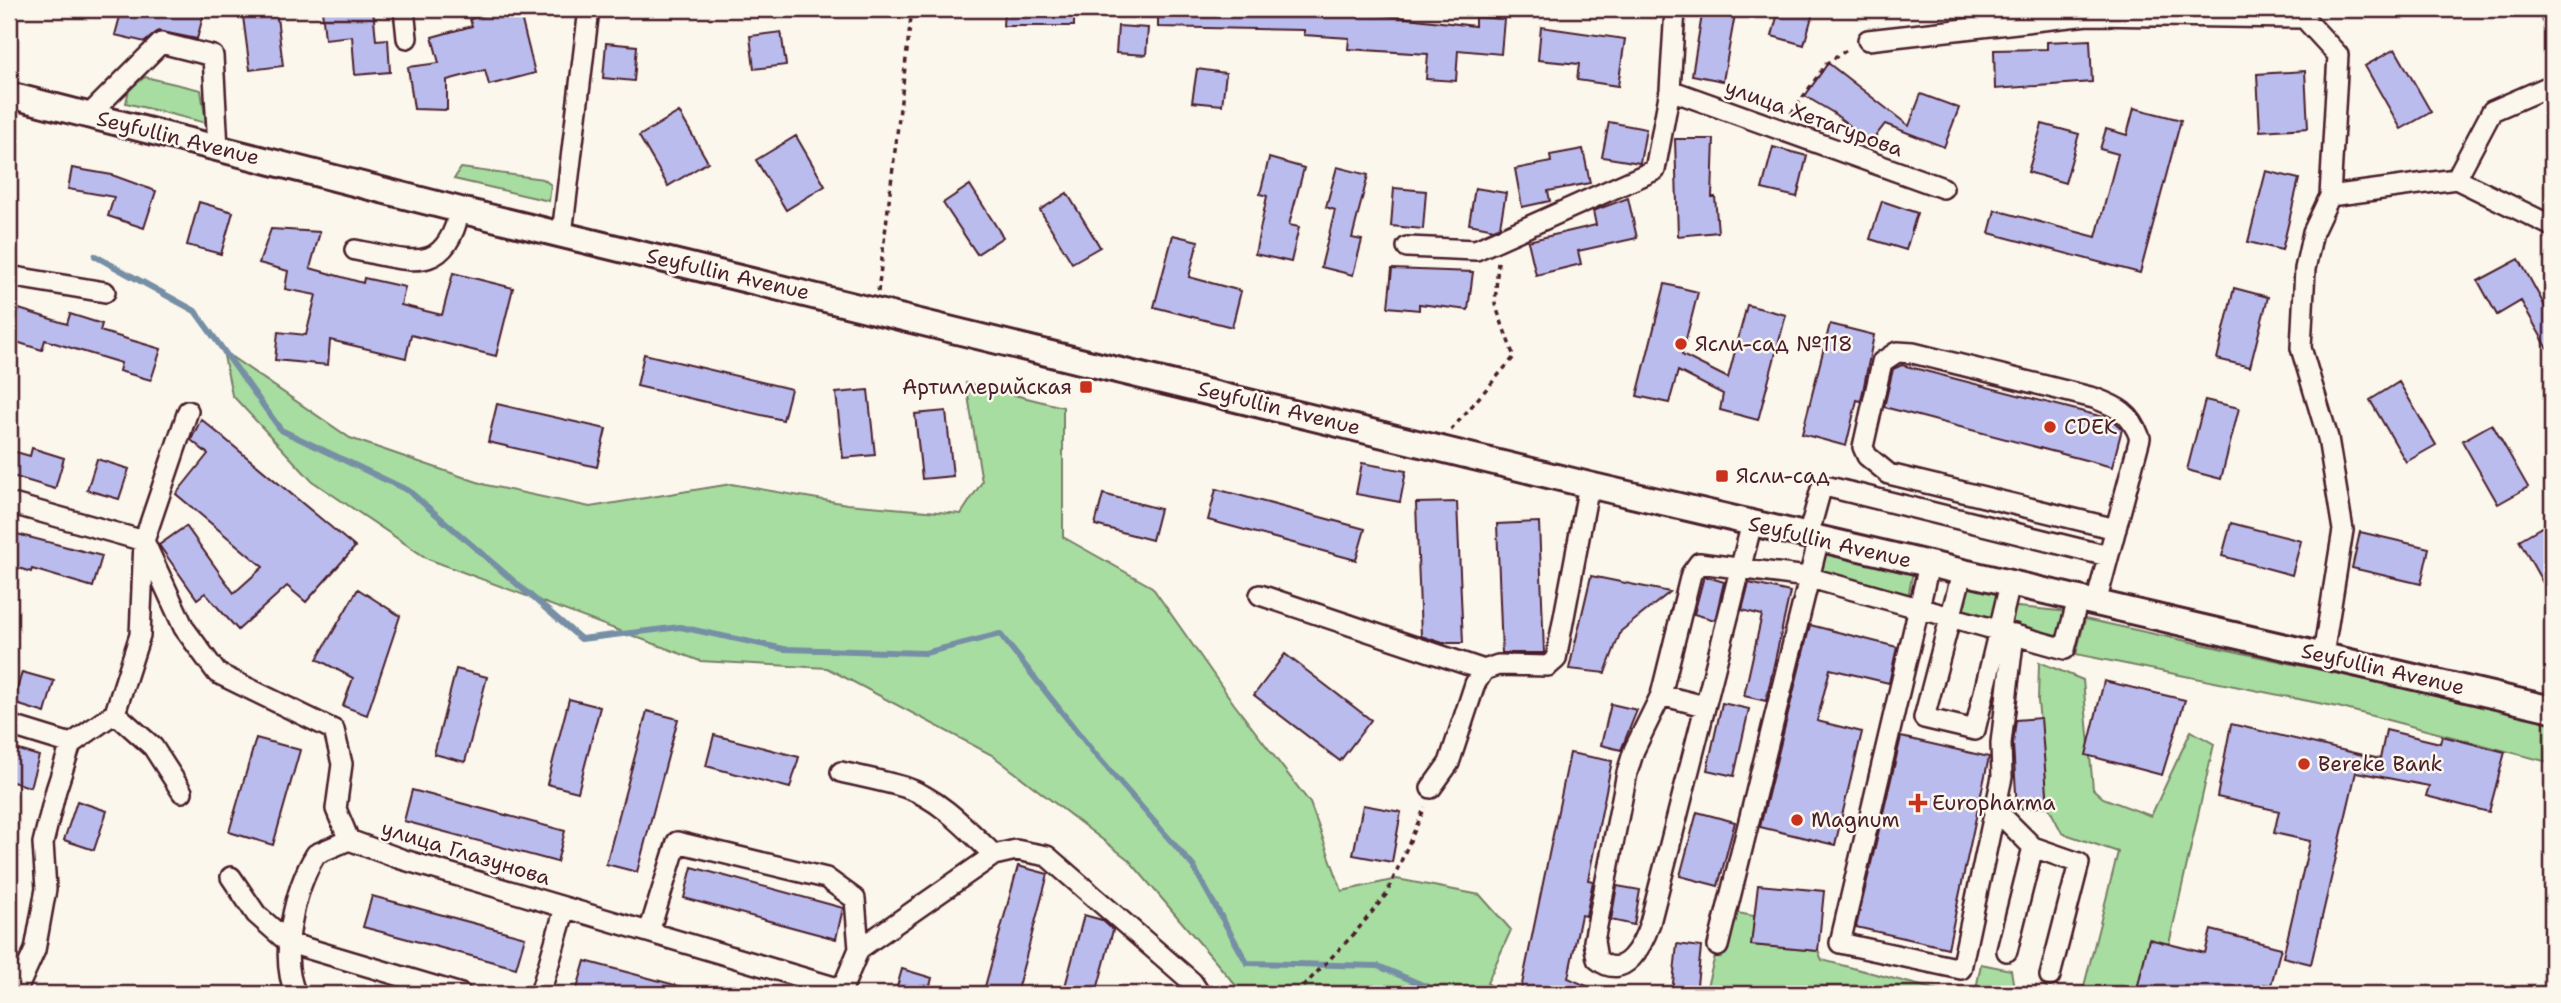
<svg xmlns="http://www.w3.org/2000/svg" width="2561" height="1003" viewBox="0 0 2561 1003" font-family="'Shantell Sans',sans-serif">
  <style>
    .green { fill: #a7dda0; stroke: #787e66; stroke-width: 2 }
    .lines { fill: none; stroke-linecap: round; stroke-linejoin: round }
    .stream { stroke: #778fa5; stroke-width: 6 }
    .building { fill: #bbbcee; stroke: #4a1f2b; stroke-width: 2 }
    .minor-casing { stroke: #4a1f2b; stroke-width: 24 }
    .major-casing { stroke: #4a1f2b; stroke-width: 30 }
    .path { stroke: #4a1f2b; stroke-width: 3.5; stroke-dasharray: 5 5; stroke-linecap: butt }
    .minor { stroke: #fbf7ec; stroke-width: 19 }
    .major { stroke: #fbf7ec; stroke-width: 24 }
    .poi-dot { fill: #c8321e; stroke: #fbf7ec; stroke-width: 2.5 }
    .labels { text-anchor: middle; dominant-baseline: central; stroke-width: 5; stroke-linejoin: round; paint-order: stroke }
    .street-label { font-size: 21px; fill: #4a1f2b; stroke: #fbf7ec }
    .poi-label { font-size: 21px; fill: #4a1f2b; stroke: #fbf7ec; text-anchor: start }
  </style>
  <rect width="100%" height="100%" fill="#fbf7ec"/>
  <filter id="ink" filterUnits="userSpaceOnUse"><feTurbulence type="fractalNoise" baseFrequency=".0143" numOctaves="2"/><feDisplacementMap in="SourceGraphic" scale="14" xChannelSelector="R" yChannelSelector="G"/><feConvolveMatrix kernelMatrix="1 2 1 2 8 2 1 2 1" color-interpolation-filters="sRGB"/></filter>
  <g filter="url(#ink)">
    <path class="green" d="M 145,77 L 201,90 L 206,123 L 126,103 L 129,89 Z
      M 461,168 L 543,179 L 551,185 L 549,201 L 454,179 Z
      M 223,351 L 350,438 L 486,485 L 590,507 L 731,484 L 847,504 L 961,514 L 982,482 L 966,383 L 1063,407 L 1063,537 L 1152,587 L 1234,704 L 1310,803 L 1342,891 L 1397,879 L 1480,895 L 1511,930 L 1487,983 L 1505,994 L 1243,994 L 1129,860 L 992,755 L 827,668 L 700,661 L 428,559 L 312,481 L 232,395 Z
      M 1824,547 L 1913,571 L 1907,603 L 1816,579 Z
      M 1964,585 L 2002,594 L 1996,625 L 1956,613 Z
      M 2018,607 L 2069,612 L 2063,642 L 2004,627 L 2009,608 Z
      M 2085,619 L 2552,720 L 2552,763 L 2338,707 L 2076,654 Z
      M 2039,662 L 2083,680 L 2093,789 L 2103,798 L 2151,816 L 2191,731 L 2214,744 L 2169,944 L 2149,940 L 2136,994 L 2082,994 L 2118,852 L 2062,833 L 2048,806 L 2038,701 Z
      M 1727,911 L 1754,916 L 1752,945 L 1818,951 L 1822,960 L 1952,994 L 1705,994 Z
      M 1981,964 L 2011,970 L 2015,994 L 1975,994 Z"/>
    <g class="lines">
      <path class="stream" d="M 95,256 L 195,311 L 281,430 L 409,491 L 581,639 L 680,627 L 784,649 L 925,653 L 1000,634 L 1095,754 L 1193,866 L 1247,963 L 1378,966 L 1444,994"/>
    </g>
    <path class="building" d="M 122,9 L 205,9 L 197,39 L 158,31 L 145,42 L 115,35 Z
      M 242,9 L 276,9 L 283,66 L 250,70 Z
      M 322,9 L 373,9 L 376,40 L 388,39 L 390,72 L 355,75 L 352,36 L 325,39 Z
      M 508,9 L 519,9 L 535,73 L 489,85 L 485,70 L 447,80 L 447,110 L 414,109 L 408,67 L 439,63 L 432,37 L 472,26 L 470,19 Z
      M 1004,9 L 1074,9 L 1074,26 L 1003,26 Z
      M 1158,9 L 1332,9 L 1475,26 L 1475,17 L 1504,19 L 1501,54 L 1458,50 L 1456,81 L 1426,79 L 1428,54 L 1348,49 L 1349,38 L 1304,35 L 1304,30 L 1158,27 Z
      M 1703,9 L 1736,9 L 1723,81 L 1692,75 Z
      M 1779,9 L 1814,9 L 1804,45 L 1772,36 Z
      M 1118,26 L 1148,28 L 1146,55 L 1116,53 Z
      M 1541,27 L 1625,39 L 1618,86 L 1577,80 L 1579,64 L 1538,60 Z
      M 781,32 L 786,65 L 754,69 L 750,36 Z
      M 2090,40 L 2092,82 L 1995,89 L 1994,50 L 2047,49 L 2047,42 Z
      M 606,43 L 637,46 L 634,81 L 603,78 Z
      M 2395,49 L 2431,112 L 2401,129 L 2365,66 Z
      M 1828,63 L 1909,126 L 1921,94 L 1959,108 L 1944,147 L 1885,124 L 1871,142 L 1832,112 L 1805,96 Z
      M 1197,69 L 1226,73 L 1222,105 L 1192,102 Z
      M 2305,71 L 2308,128 L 2260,131 L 2257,74 Z
      M 2134,108 L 2181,120 L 2140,273 L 1989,233 L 1995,210 L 2096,237 L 2118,154 L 2100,149 L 2106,129 L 2127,135 Z
      M 679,112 L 708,162 L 668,186 L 639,136 Z
      M 1609,122 L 1646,129 L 1640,163 L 1602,157 Z
      M 2042,124 L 2079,134 L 2065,183 L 2028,172 Z
      M 796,136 L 825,186 L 786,210 L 756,160 Z
      M 1675,139 L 1714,139 L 1712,197 L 1715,197 L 1718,232 L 1678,236 Z
      M 1773,147 L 1807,156 L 1797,197 L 1762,189 Z
      M 1583,149 L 1590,183 L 1548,191 L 1550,201 L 1522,207 L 1515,169 L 1551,162 L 1550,155 Z
      M 1269,158 L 1304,168 L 1289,225 L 1299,227 L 1291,262 L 1255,254 L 1267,196 L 1260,194 Z
      M 1337,167 L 1368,175 L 1352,238 L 1362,240 L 1353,275 L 1321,267 L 1335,210 L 1326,207 Z
      M 72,168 L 112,175 L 156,191 L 144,228 L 108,216 L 114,197 L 68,189 Z
      M 2266,171 L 2299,179 L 2282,250 L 2248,242 Z
      M 970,185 L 1003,237 L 977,254 L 943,203 Z
      M 1394,188 L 1426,191 L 1423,229 L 1391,226 Z
      M 1475,188 L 1506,193 L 1500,226 L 1494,229 L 1469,224 Z
      M 1067,193 L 1100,247 L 1072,263 L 1040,210 Z
      M 1628,198 L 1637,238 L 1578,251 L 1581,264 L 1536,275 L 1528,241 L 1596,225 L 1593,211 Z
      M 1882,201 L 1917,213 L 1906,250 L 1870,239 Z
      M 199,202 L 233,212 L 221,254 L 187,245 Z
      M 271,229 L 320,232 L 310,268 L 363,283 L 364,278 L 405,287 L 401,305 L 442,315 L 453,273 L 513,288 L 496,356 L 411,335 L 406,358 L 330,340 L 328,365 L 275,360 L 278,332 L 306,335 L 316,295 L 285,289 L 288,271 L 259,263 Z
      M 1173,235 L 1198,241 L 1189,277 L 1241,291 L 1232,327 L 1154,307 Z
      M 2519,259 L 2552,319 L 2552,356 L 2521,301 L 2497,315 L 2478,281 Z
      M 1392,269 L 1473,272 L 1468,310 L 1419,304 L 1419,310 L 1388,307 Z
      M 1665,284 L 1698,292 L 1682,355 L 1728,378 L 1747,305 L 1786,315 L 1758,420 L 1720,410 L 1723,394 L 1678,371 L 1669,403 L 1637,396 Z
      M 2234,288 L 2268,297 L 2250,367 L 2217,359 Z
      M 19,309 L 67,324 L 70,314 L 102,324 L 100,331 L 161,349 L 151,380 L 119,371 L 121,363 L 45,340 L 42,350 L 10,340 Z
      M 1830,324 L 1874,335 L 1861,401 L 1857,400 L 1846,446 L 1802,434 Z
      M 644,354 L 791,389 L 783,420 L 637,386 Z
      M 1902,365 L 2111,419 L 2122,429 L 2112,467 L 1884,407 L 1893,369 Z
      M 2399,382 L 2436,445 L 2406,462 L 2370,400 Z
      M 868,390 L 875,455 L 843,458 L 836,393 Z
      M 2205,400 L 2239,408 L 2221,479 L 2187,470 Z
      M 497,404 L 606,429 L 597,467 L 488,442 Z
      M 946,411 L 953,476 L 922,479 L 915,414 Z
      M 201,419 L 355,547 L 306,602 L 287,586 L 238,630 L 205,593 L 197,599 L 159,545 L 186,526 L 234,593 L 263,567 L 176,494 L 208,454 L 191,440 Z
      M 2492,424 L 2528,487 L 2498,504 L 2462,441 Z
      M 32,448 L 64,458 L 55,489 L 9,475 L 9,450 L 30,456 Z
      M 97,459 L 129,469 L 119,499 L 87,490 Z
      M 1362,463 L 1406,471 L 1400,502 L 1356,494 Z
      M 1216,489 L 1365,529 L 1356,560 L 1208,520 Z
      M 1103,494 L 1160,509 L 1152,540 L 1095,525 Z
      M 1457,502 L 1463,643 L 1443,643 L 1421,636 L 1416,503 Z
      M 2552,521 L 2552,599 L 2519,540 Z
      M 1539,522 L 1544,653 L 1502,653 L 1497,524 Z
      M 2231,523 L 2301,541 L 2292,575 L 2222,556 Z
      M 9,532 L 102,556 L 93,587 L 32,569 L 31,572 L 9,565 Z
      M 2360,532 L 2429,548 L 2421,584 L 2352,568 Z
      M 1591,576 L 1670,592 L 1621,631 L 1605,673 L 1569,669 Z
      M 1704,576 L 1724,582 L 1715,620 L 1694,614 Z
      M 1749,583 L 1790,592 L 1766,701 L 1744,696 L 1762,615 L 1742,610 Z
      M 358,589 L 400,616 L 367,715 L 343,706 L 353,678 L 317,659 Z
      M 1810,625 L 1897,647 L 1889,683 L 1830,669 L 1817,721 L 1862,732 L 1835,845 L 1760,827 Z
      M 1285,654 L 1371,720 L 1340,761 L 1254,695 Z
      M 456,669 L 487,677 L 465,762 L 434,754 Z
      M 22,672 L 54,681 L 45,713 L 13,703 Z
      M 2104,681 L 2185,700 L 2162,775 L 2086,755 Z
      M 569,699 L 600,707 L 578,792 L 547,784 Z
      M 1722,703 L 1749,709 L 1734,776 L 1707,770 Z
      M 1611,704 L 1637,710 L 1621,750 L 1601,745 Z
      M 647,711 L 678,719 L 637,872 L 606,864 Z
      M 2041,718 L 2048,806 L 2017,809 L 2013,744 L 2016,720 Z
      M 2231,724 L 2380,759 L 2386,730 L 2440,743 L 2442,736 L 2505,752 L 2489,812 L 2426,796 L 2429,786 L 2356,772 L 2311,964 L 2283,957 L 2310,841 L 2274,833 L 2279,811 L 2217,797 Z
      M 714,735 L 799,757 L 790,788 L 706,766 Z
      M 1901,737 L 1989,757 L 1948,948 L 1856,927 Z
      M 256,738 L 300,750 L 273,845 L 229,832 Z
      M 9,747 L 39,756 L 30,787 L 9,781 Z
      M 1570,753 L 1612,761 L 1588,880 L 1593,881 L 1586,916 L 1581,915 L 1568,978 L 1605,994 L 1520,994 Z
      M 412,790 L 565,831 L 557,862 L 404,821 Z
      M 77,801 L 107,811 L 94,850 L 64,840 Z
      M 1363,805 L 1401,812 L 1392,862 L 1353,855 Z
      M 1697,812 L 1735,822 L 1718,886 L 1680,876 Z
      M 1018,866 L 1048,874 L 1016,994 L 983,994 Z
      M 692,867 L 843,908 L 836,939 L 684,898 Z
      M 1758,885 L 1824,891 L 1818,951 L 1751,945 Z
      M 1617,886 L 1640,890 L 1634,925 L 1611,920 Z
      M 372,896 L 525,937 L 516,968 L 363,927 Z
      M 1084,915 L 1102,920 L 1113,930 L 1096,994 L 1063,994 Z
      M 2211,930 L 2281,948 L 2271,985 L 2264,984 L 2262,994 L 2136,994 L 2149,939 L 2205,953 Z
      M 1677,944 L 1701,947 L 1696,994 L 1672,993 Z
      M 585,961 L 690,989 L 689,994 L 586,994 L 576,992 Z
      M 902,969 L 932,978 L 928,994 L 895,994 Z"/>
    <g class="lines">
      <g class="minor-casing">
        <path id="minor" d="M 404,9 L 407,38
          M 1868,40 L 2088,15 L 2304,18 L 2338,55 L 2330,196 L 2313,232 L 2305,269 L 2301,348 L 2328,438 L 2343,530 L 2323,655
          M 1670,90 L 1943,188
          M 89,115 L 161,43 L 213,56 L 218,148
          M 2456,179 L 2492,111 L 2552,85
          M 2330,196 L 2456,179 L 2552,226
          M 562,234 L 589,9
          M 1407,247 L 1476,250 L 1655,170 L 1670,90 L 1675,9
          M 355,250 C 410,260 444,278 460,210
          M 9,276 L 105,292
          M 9,503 L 144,541 L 184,628 L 217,673 L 334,730 L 342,764 L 336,809 L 349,840 L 401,859 L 841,989
          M 1808,536 L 1821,489 L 1829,487 L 2108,556
          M 1929,565 L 1840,943 L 1961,969 L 2002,777 L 2001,743 L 2014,634
          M 1962,573 L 1924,718 L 1975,730 L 2010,584
          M 1260,595 L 1484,670
          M 2096,603 L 2140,438 C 2131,413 2118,407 2094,398 L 1913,353 L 1897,352 L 1882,362 L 1863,447 L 1867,456 L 1889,474 L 2116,529
          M 1661,695 L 1691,574 L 1699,563 L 1807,577 L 2065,649 L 2078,599
          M 1704,706 L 1661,695 L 1634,750 L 1627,773 L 1594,941 L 1597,959 C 1625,983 1643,944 1650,923 L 1752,523
          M 115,713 L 153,747 L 182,792
          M 9,725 L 71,744
          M 841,772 C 862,777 883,781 904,787 C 939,798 968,830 994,855
          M 1431,788 L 1449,763 L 1475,684 L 1484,670 L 1498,665 L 1548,666 L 1556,659 L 1589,485
          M 1995,809 L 2033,847 L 2007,951
          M 2033,847 L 2079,863 L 2050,976
          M 231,877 L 256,914 L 289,943 L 461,994
          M 649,932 L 677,842 L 826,878 L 855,899 L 859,949
          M 1718,946 L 1819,538
          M 15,994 L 35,950 L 46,889 L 43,843 L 56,790 L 71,744 L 115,713 L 140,635 L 144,541 L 188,411
          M 296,994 C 278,957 295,888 316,854 L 349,840
          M 540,994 L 565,908
          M 840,994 L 859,949 L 994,855 L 1016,850 L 1047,856 L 1192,982 L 1200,994"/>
      </g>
      <g class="major-casing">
        <path id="major" d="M 9,95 L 460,210 L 1589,485 L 2552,709"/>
      </g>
      <path class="path" d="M 2538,9 L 2552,45
        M 1791,114 L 1827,63 L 1850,48
        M 878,292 L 912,9
        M 1451,430 L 1514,357 L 1495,304 L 1498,261
        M 1296,994 L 1354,934 L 1386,895 L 1425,807"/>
      <use href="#minor" class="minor"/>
      <use href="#major" class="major"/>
    </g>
  </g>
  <g class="poi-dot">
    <circle cx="1681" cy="344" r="7"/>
    <rect x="1079" y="380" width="14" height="14" rx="3.5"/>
    <circle cx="2050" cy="427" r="7"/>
    <rect x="1715" y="469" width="14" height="14" rx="3.5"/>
    <circle cx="2304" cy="764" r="7"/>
    <path d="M1914.5 792.5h7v7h7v7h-7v7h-7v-7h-7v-7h7z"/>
    <circle cx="1797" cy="820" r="7"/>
  </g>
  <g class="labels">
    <g class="street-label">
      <text transform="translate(1814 118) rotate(20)">улица Хетагурова</text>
      <text transform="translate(178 138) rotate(14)">Seyfullin Avenue</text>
      <text transform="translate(728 274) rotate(13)">Seyfullin Avenue</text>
      <text transform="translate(1279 408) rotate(14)">Seyfullin Avenue</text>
      <text transform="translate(1830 542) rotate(13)">Seyfullin Avenue</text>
      <text transform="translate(2383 669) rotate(13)">Seyfullin Avenue</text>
      <text transform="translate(466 853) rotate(17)">улица Глазунова</text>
    </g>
    <g class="poi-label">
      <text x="1695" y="344">Ясли-сад №118</text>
      <text x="1072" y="387" text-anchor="end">Артиллерийская</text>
      <text x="2064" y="427">CDEK</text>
      <text x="1736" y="476">Ясли-сад</text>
      <text x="2318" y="764">Bereke Bank</text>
      <text x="1932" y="803">Europharma</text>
      <text x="1811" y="820">Magnum</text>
    </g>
  </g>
  <rect width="2561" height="1003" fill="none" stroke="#fbf7ec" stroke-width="35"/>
  <rect x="18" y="18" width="2526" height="968" fill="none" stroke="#4a1f2b" stroke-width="2.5" filter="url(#ink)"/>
</svg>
